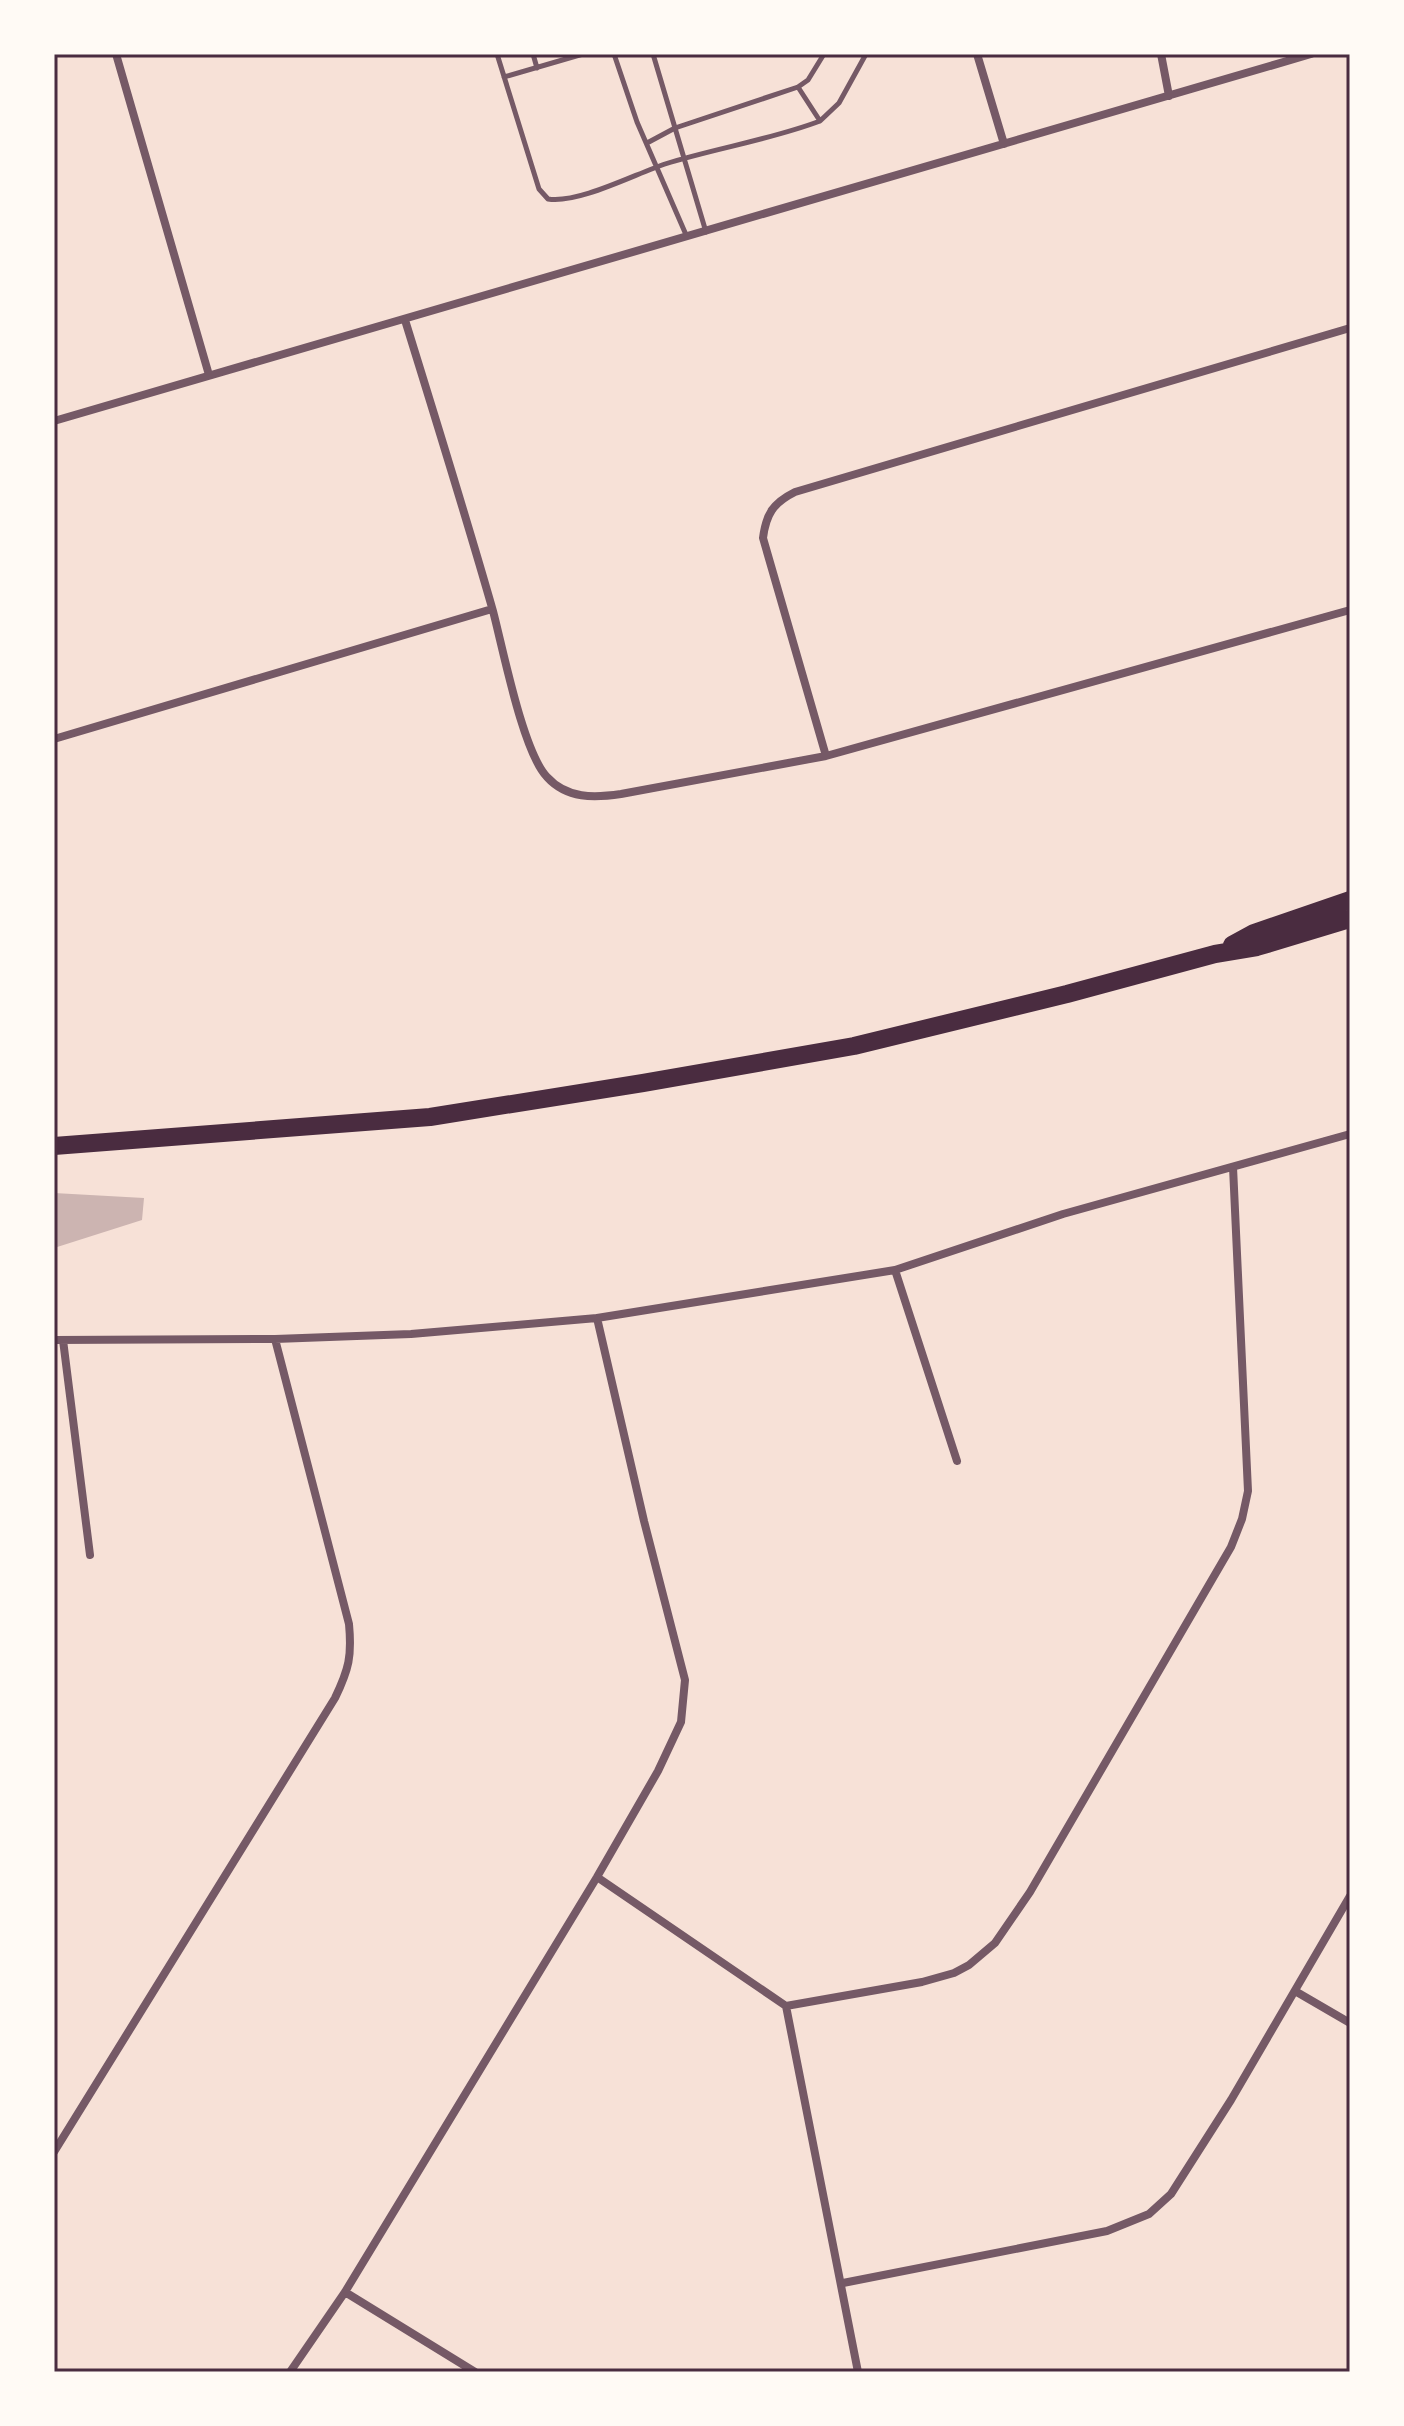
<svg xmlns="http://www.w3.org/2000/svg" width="1404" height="2426" viewBox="0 0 1404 2426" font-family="'Roboto Serif',serif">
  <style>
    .building { fill: #ccb4b1 }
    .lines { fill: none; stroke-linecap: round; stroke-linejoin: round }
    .service { stroke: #755966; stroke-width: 5 }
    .minor { stroke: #755966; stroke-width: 8 }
    .primary { stroke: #4a2c40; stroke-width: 18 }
    .neatline { fill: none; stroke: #4a2c40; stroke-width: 3 }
  </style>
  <rect width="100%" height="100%" fill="#f7e1d7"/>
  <path class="building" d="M 54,1193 L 144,1198 L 142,1220 L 54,1248 Z"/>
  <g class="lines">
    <path class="service" d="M 497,54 L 539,189 L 548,199 C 578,204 635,174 665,164 C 716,148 770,140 820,121 L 839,103 L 866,54
      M 533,54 L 537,68
      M 614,54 L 637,122 L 687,237
      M 653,54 L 706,232
      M 504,77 L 583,54
      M 798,87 L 820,121
      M 647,143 L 675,128 L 798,87 L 808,80 L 824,54"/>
    <path class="minor" d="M 116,54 L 209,375
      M 977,54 L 1004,144
      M 1161,54 L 1169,96
      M 405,320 C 435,417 465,513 493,611 C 503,649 523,752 547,777 C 567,799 594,798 621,794 L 826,756 L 1350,610
      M 54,421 L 1311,54
      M 54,739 L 492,609
      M 826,756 L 763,538 C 766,514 773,503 795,492 L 1350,328
      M 895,1270 L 957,1461
      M 54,1340 L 275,1339 L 411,1334 L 597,1318 L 895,1270 L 1063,1214 L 1350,1134
      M 63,1340 L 90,1555
      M 597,1877 L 786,2006 L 858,2372
      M 1295,1991 L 1350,2023
      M 786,2006 L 922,1982 L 954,1973 L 969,1965 L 995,1943 L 1030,1892 L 1231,1547 L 1242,1519 L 1248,1491 L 1233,1167
      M 54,2152 L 335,1698 C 349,1669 352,1656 349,1624 L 275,1339
      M 843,2283 L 1107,2231 L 1149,2214 L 1171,2194 L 1231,2100 L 1350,1896
      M 345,2292 L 475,2372
      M 290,2372 L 345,2292 L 597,1877 L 658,1771 L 681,1722 L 685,1680 L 644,1521 L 597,1318"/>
    <path class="primary" d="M 1232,945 L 1254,933 L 1350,900
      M 54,1146 L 430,1117 L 643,1083 L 854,1046 L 1067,994 L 1215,954 L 1257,947 L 1350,919"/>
  </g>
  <rect width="1404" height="2426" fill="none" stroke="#fffaf5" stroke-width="112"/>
  <rect x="56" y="56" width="1292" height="2314" class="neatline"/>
</svg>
